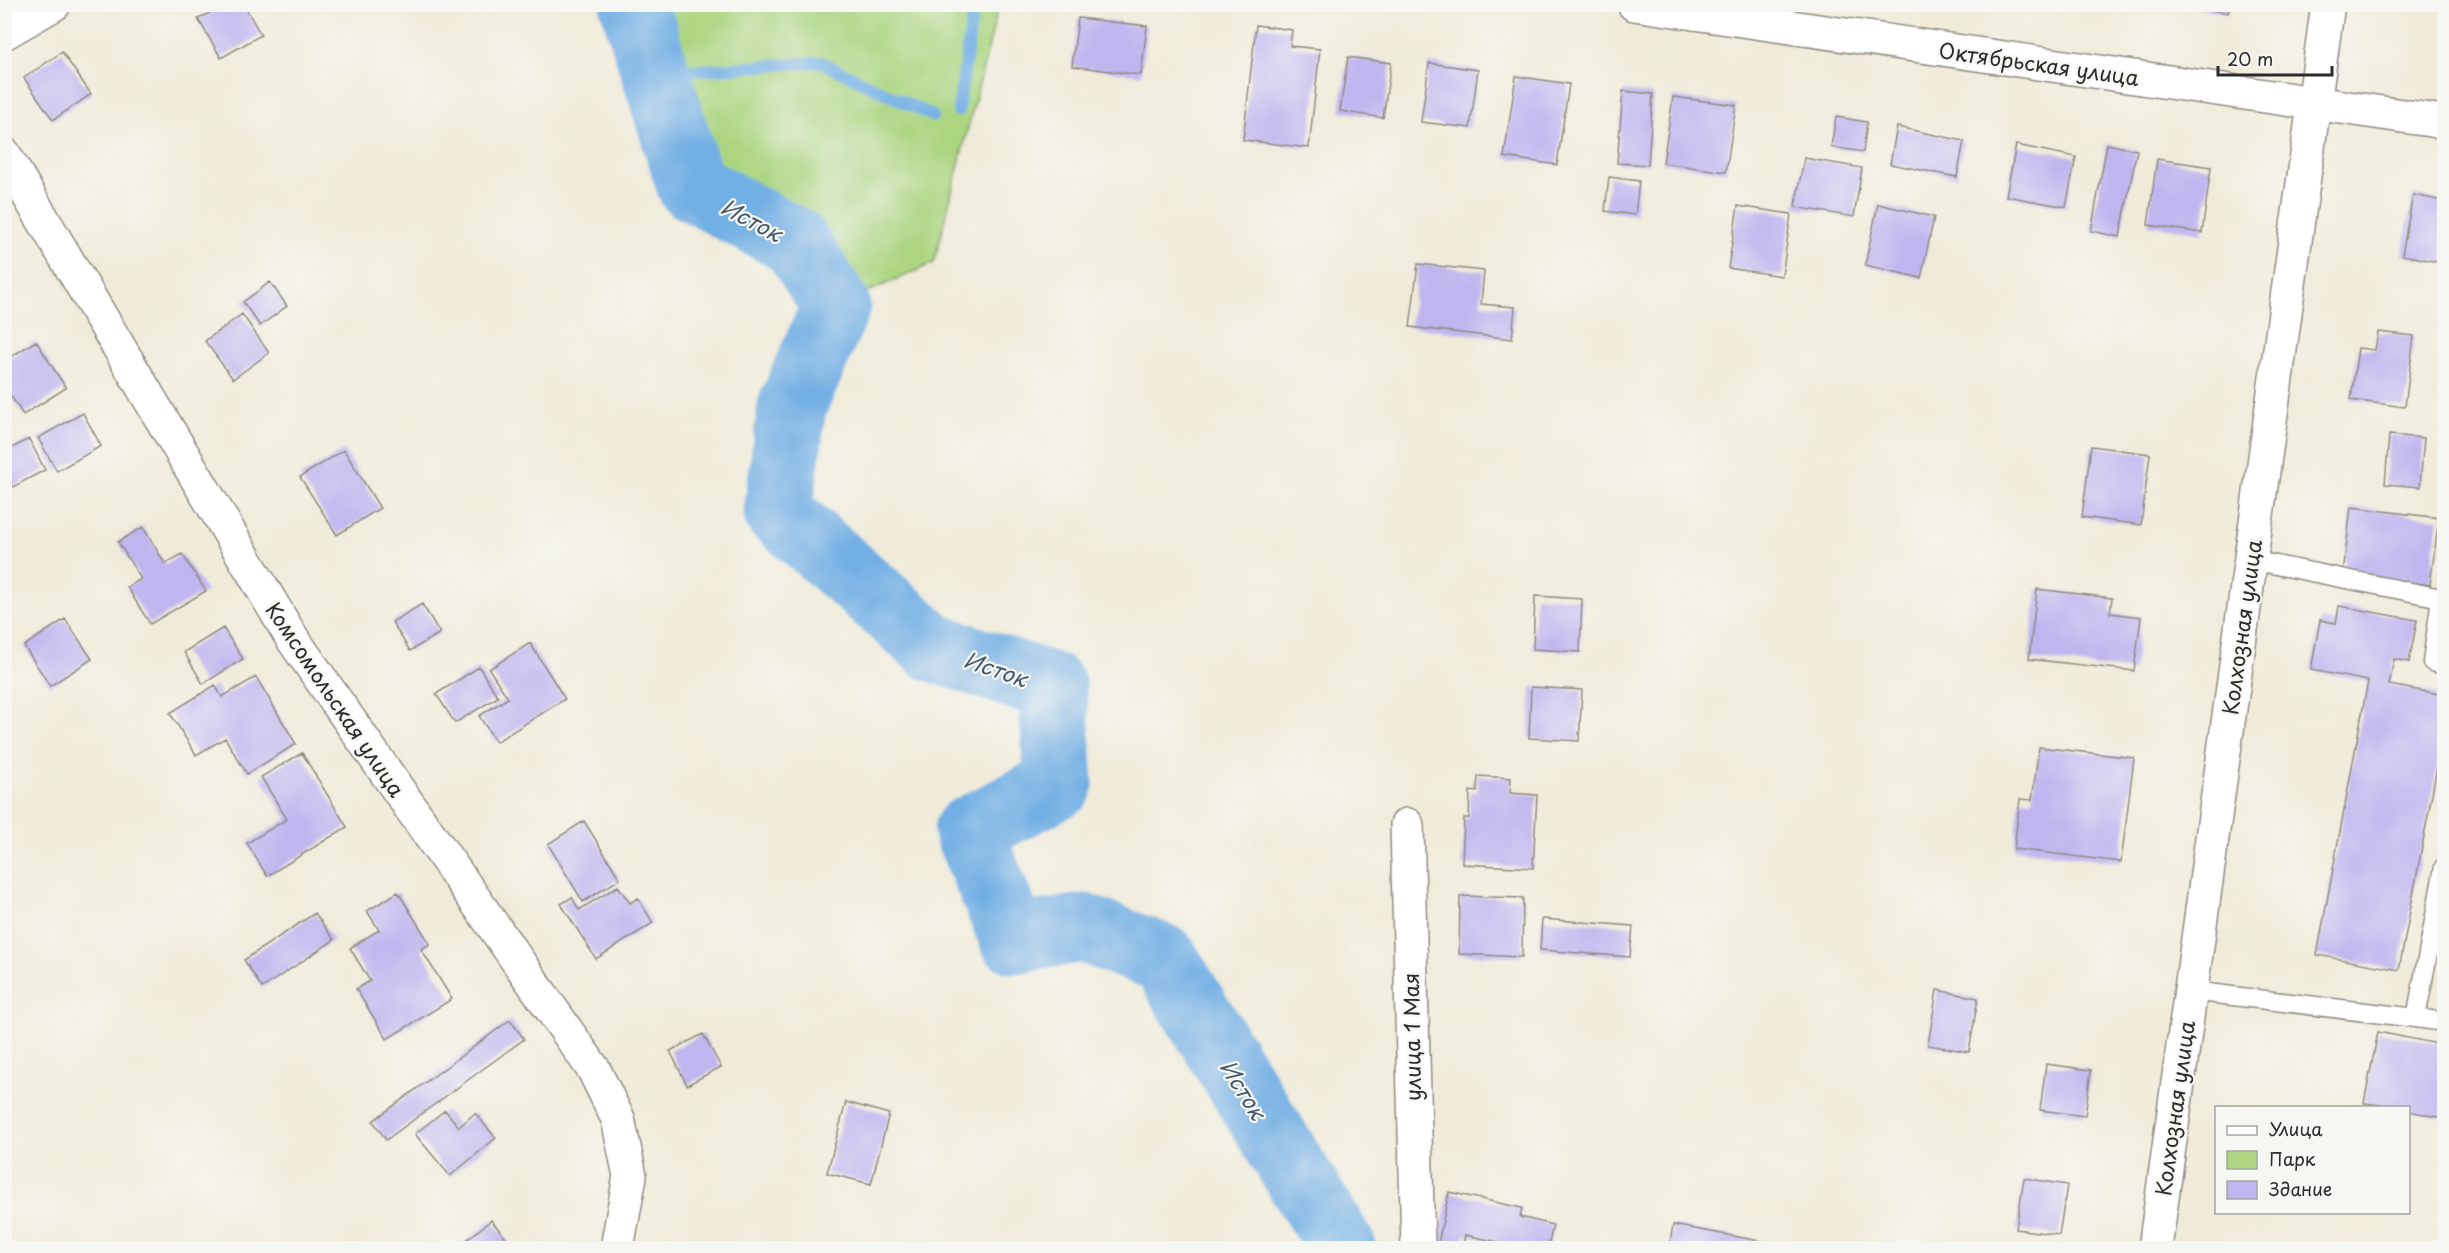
<svg xmlns="http://www.w3.org/2000/svg" width="2449" height="1253" viewBox="0 0 2449 1253" font-family="'Playpen Sans',sans-serif">
  <style>
    .green { fill: #abd581; stroke: #6b8056; stroke-width: 1.5 }
    .lines { fill: none; stroke-linecap: round; stroke-linejoin: round }
    .stream { stroke: #72afe4; stroke-width: 12 }
    .river { stroke: #72afe4; stroke-width: 69 }
    .building { fill: #bfb6ef }
    .service-casing { stroke: #8e8b82; stroke-width: 21 }
    .minor-casing { stroke: #8e8b82; stroke-width: 36 }
    .tertiary-casing { stroke: #8e8b82; stroke-width: 36 }
    .service { stroke: #fff; stroke-width: 18 }
    .minor { stroke: #fff; stroke-width: 33 }
    .tertiary { stroke: #fff; stroke-width: 33 }
    .labels { text-anchor: middle; dominant-baseline: central; stroke-width: 4.5; stroke-linejoin: round; paint-order: stroke }
    .street-label { font-size: 21px; fill: #2b2b2b; stroke: #f6f6f2 }
    .water-label { font-size: 22px; font-style: italic; fill: #44596c; stroke: #f6f6f2 }
  </style>
  <rect width="100%" height="100%" fill="#f6f6f2"/>
  <filter id="ink" filterUnits="userSpaceOnUse"><feTurbulence type="fractalNoise" baseFrequency=".0167" numOctaves="2"/><feDisplacementMap in="SourceGraphic" scale="12" xChannelSelector="R" yChannelSelector="G"/><feConvolveMatrix kernelMatrix="1 2 1 2 8 2 1 2 1" color-interpolation-filters="sRGB"/></filter>
  <filter id="wash" filterUnits="userSpaceOnUse"><feTurbulence type="fractalNoise" baseFrequency=".008" numOctaves="4" result="noise"/><feDisplacementMap in="SourceGraphic" scale="24" xChannelSelector="R" yChannelSelector="G"/><feGaussianBlur stdDeviation="1.35" result="paint"/><feColorMatrix in="noise" values="0 0 0 0 0 0 0 0 0 0 0 0 0 0 0 0 0 1.4 0 .05"/><feComposite in="paint" operator="in"/></filter>
  <g filter="url(#wash)">
    <rect width="100%" height="100%" fill="#f0ebd9"/>
    <path class="green" d="M 634,5 L 999,5 L 934,263 L 836,306 L 795,242 L 691,186 Z"/>
    <g class="lines">
      <path class="stream" d="M 656,73 L 821,62 L 933,116
        M 958,111 L 974,4"/>
      <path class="river" d="M 634,4 L 691,186 L 795,242 L 836,306 L 792,407 L 778,512 L 933,647 L 1052,687 L 1059,784 L 968,831 L 1014,939 L 1084,928 L 1164,959 L 1342,1248"/>
    </g>
    <g id="blocks">
      <path class="building" d="M 2178,4 L 2230,4 L 2228,13 Z
        M 224,5 L 244,5 L 261,35 L 221,58 L 198,19 Z
        M 1078,18 L 1147,26 L 1141,75 L 1072,66 Z
        M 1256,25 L 1292,30 L 1290,46 L 1320,49 L 1309,148 L 1243,140 Z
        M 62,52 L 91,94 L 53,120 L 24,78 Z
        M 1348,57 L 1391,63 L 1383,118 L 1340,111 Z
        M 1429,63 L 1478,70 L 1470,128 L 1421,122 Z
        M 1516,76 L 1569,84 L 1557,165 L 1504,157 Z
        M 1623,91 L 1653,94 L 1648,165 L 1617,163 Z
        M 1673,97 L 1736,105 L 1726,172 L 1663,163 Z
        M 1836,117 L 1867,122 L 1863,152 L 1831,147 Z
        M 1897,127 L 1964,141 L 1957,177 L 1890,164 Z
        M 2107,144 L 2137,150 L 2120,237 L 2091,231 Z
        M 2016,145 L 2076,157 L 2066,207 L 2006,196 Z
        M 1804,158 L 1862,168 L 1854,217 L 1795,207 Z
        M 2157,159 L 2211,167 L 2202,233 L 2148,225 Z
        M 1609,177 L 1639,181 L 1635,215 L 1605,211 Z
        M 2413,195 L 2444,201 L 2444,263 L 2402,255 Z
        M 1878,204 L 1934,217 L 1921,278 L 1865,265 Z
        M 1738,206 L 1791,214 L 1782,276 L 1728,268 Z
        M 1418,264 L 1484,271 L 1481,304 L 1515,307 L 1512,339 L 1410,327 Z
        M 270,282 L 287,306 L 260,326 L 243,302 Z
        M 242,314 L 269,353 L 233,379 L 205,341 Z
        M 2378,332 L 2414,336 L 2405,407 L 2351,400 L 2358,348 L 2375,350 Z
        M 36,341 L 66,388 L 23,415 L 4,385 L 4,361 Z
        M 83,413 L 101,446 L 57,471 L 38,438 Z
        M 2389,435 L 2424,438 L 2420,487 L 2385,484 Z
        M 29,439 L 45,470 L 9,489 L 4,480 L 4,452 Z
        M 2091,446 L 2150,454 L 2141,525 L 2082,517 Z
        M 344,450 L 380,508 L 337,535 L 300,477 Z
        M 2351,507 L 2439,518 L 2430,585 L 2343,574 Z
        M 143,527 L 165,564 L 182,554 L 206,591 L 150,624 L 127,587 L 141,579 L 118,542 Z
        M 2037,589 L 2112,598 L 2110,613 L 2141,617 L 2134,671 L 2029,659 Z
        M 1535,596 L 1582,599 L 1580,652 L 1533,649 Z
        M 422,604 L 440,633 L 410,651 L 392,622 Z
        M 2339,606 L 2417,620 L 2409,662 L 2394,659 L 2389,685 L 2444,695 L 2444,730 L 2399,970 L 2317,955 L 2368,681 L 2311,670 L 2320,620 L 2336,623 Z
        M 65,619 L 92,659 L 50,686 L 24,646 Z
        M 223,628 L 243,659 L 203,684 L 184,652 Z
        M 530,643 L 565,699 L 496,742 L 479,716 L 508,698 L 489,669 Z
        M 479,667 L 498,697 L 455,723 L 436,694 Z
        M 256,677 L 296,744 L 247,774 L 225,738 L 196,755 L 170,713 L 215,685 L 222,697 Z
        M 1531,687 L 1582,690 L 1579,741 L 1529,738 Z
        M 2039,747 L 2134,758 L 2121,862 L 2014,849 L 2020,799 L 2032,800 Z
        M 302,753 L 347,827 L 267,876 L 247,843 L 287,819 L 261,777 Z
        M 1478,776 L 1511,778 L 1510,793 L 1537,795 L 1533,868 L 1462,864 L 1464,818 L 1469,818 L 1470,791 L 1477,792 Z
        M 584,821 L 620,879 L 583,902 L 548,844 Z
        M 618,886 L 630,903 L 638,898 L 653,923 L 596,959 L 561,904 L 572,897 L 579,910 Z
        M 398,892 L 430,944 L 421,949 L 452,999 L 387,1039 L 356,989 L 370,981 L 350,948 L 379,930 L 367,911 Z
        M 1460,896 L 1523,898 L 1522,957 L 1459,954 Z
        M 315,913 L 334,940 L 262,988 L 244,960 Z
        M 1542,919 L 1633,926 L 1630,957 L 1540,950 Z
        M 1937,990 L 1978,998 L 1969,1052 L 1928,1045 Z
        M 510,1020 L 524,1039 L 386,1140 L 373,1121 Z
        M 2378,1032 L 2444,1045 L 2444,1118 L 2408,1111 L 2408,1108 L 2364,1103 Z
        M 703,1034 L 721,1067 L 687,1085 L 670,1051 Z
        M 2046,1064 L 2091,1070 L 2085,1116 L 2040,1110 Z
        M 846,1102 L 889,1114 L 871,1184 L 827,1173 Z
        M 445,1110 L 459,1127 L 475,1113 L 496,1138 L 450,1176 L 415,1134 Z
        M 2024,1178 L 2067,1185 L 2059,1235 L 2016,1229 Z
        M 1449,1192 L 1522,1208 L 1520,1217 L 1553,1225 L 1548,1248 L 1498,1248 L 1499,1242 L 1465,1235 L 1462,1248 L 1437,1248 Z
        M 491,1220 L 514,1248 L 457,1248 Z
        M 1673,1225 L 1777,1244 L 1776,1248 L 1669,1248 Z"/>
    </g>
  </g>
  <g filter="url(#ink)">
    <use href="#blocks" fill-opacity="0" stroke="#8e8b82" stroke-width="1.5"/>
    <g class="lines">
      <g class="service-casing">
        <path id="service" d="M 2251,560 L 2441,598 L 2432,662 L 2444,665
          M 2191,991 L 2416,1018 L 2444,867
          M 2416,1018 L 2444,1022"/>
      </g>
      <g class="minor-casing">
        <path id="minor" d="M 1634,4 L 1694,13
          M 4,33 L 54,4
          M 4,154 L 292,638 L 594,1070 L 618,1119 L 630,1176 L 617,1248
          M 1407,825 L 1418,1248"/>
      </g>
      <g class="tertiary-casing">
        <path id="tertiary" d="M 1694,13 L 2444,122
          M 2155,1248 L 2328,4"/>
      </g>
      <use href="#service" class="service"/>
      <use href="#minor" class="minor"/>
      <use href="#tertiary" class="tertiary"/>
    </g>
  </g>
  <g class="labels">
    <g class="street-label">
      <text transform="translate(2039 63) rotate(8)">Октябрьская улица</text>
      <text transform="translate(2241 627) rotate(-82)">Колхозная улица</text>
      <text transform="translate(336 699) rotate(56)">Комсомольская улица</text>
      <text transform="translate(1411 1037) rotate(-91)">улица 1 Мая</text>
      <text transform="translate(2174 1108) rotate(-82)">Колхозная улица</text>
    </g>
    <g class="water-label">
      <text transform="translate(752 219) rotate(28)">Исток</text>
      <text transform="translate(996 668) rotate(19)">Исток</text>
      <text transform="translate(1244 1089) rotate(58)">Исток</text>
    </g>
  </g>
  <rect width="2449" height="1253" fill="none" stroke="#f6f6f2" stroke-width="24"/>
  <rect x="2215" y="1106" width="195" height="108" fill="#f6f6f2" stroke="#a5a5a2" stroke-width="1.5"/>
  <rect x="2227" y="1126" width="30" height="9" fill="#ffffff" stroke="#a5a5a2" stroke-width="1.5"/>
  <text x="2269" y="1136" font-size="18" fill="#2b2b2b">Улица</text>
  <rect x="2227" y="1151" width="30" height="18" fill="#abd581" stroke="#a5a5a2" stroke-width="1.5"/>
  <text x="2269" y="1166" font-size="18" fill="#2b2b2b">Парк</text>
  <rect x="2227" y="1181" width="30" height="18" fill="#bfb6ef" stroke="#a5a5a2" stroke-width="1.5"/>
  <text x="2269" y="1196" font-size="18" fill="#2b2b2b">Здание</text>
  <path d="M2218 66v9h114v-9" fill="none" stroke="#2b2b2b" stroke-width="3"/>
  <text x="2227" y="66" font-size="18" fill="#2b2b2b" stroke="#f6f6f2" stroke-width="4.5" paint-order="stroke">20 m</text>
</svg>
